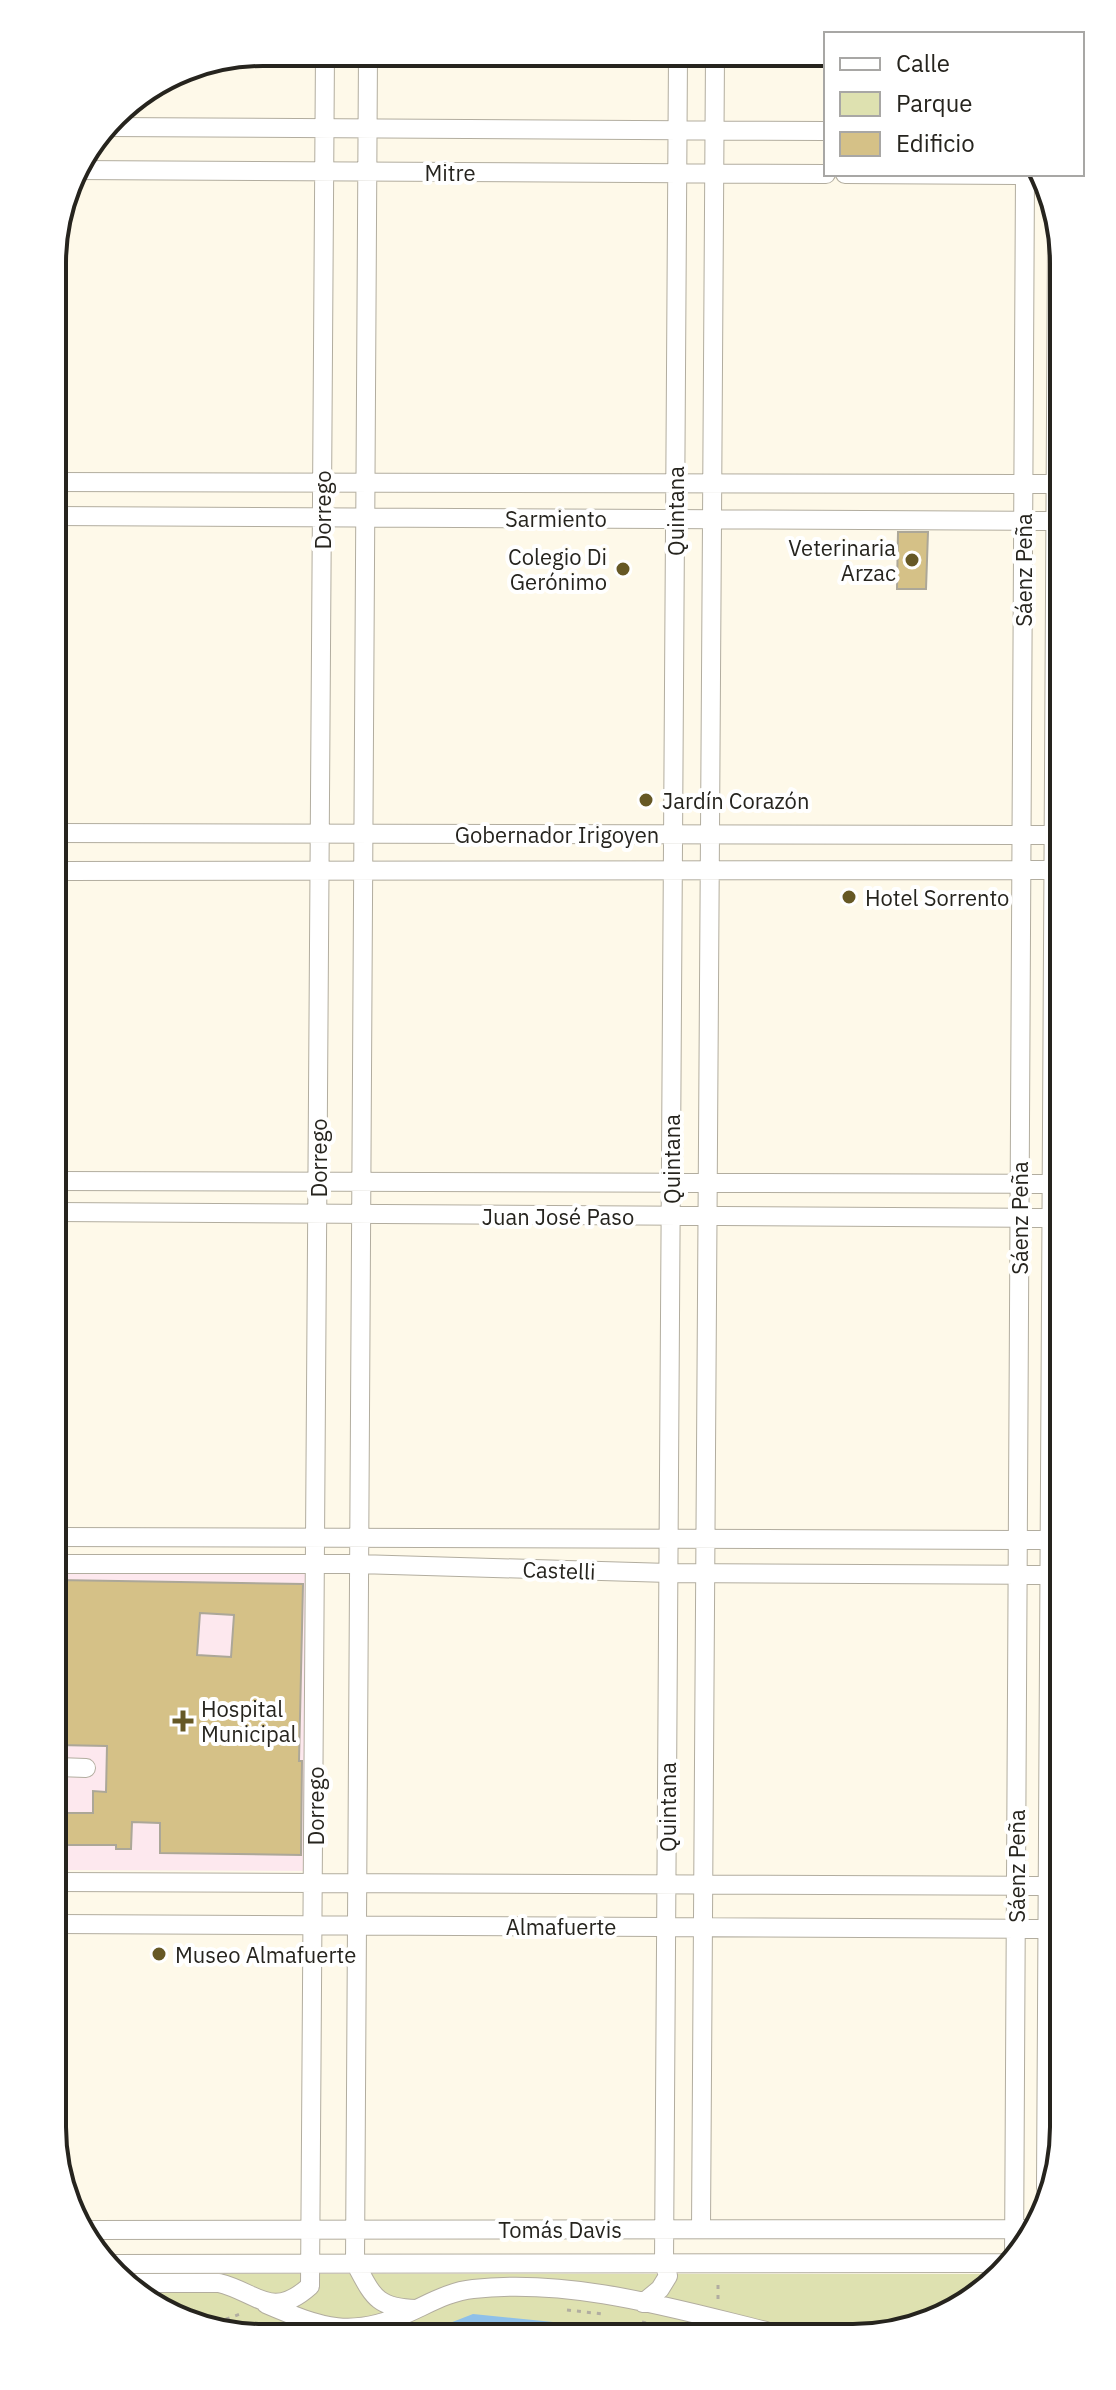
<svg xmlns="http://www.w3.org/2000/svg" width="1116" height="2390" viewBox="0 0 1116 2390" font-family="'IBM Plex Sans',sans-serif">
  <style>
    .medical { fill: #fde8ee }
    .green { fill: #dee1b0 }
    .water { fill: #8ec0e9 }
    .building { fill: #d5c187; stroke: #aca798; stroke-width: 2; fill-rule: evenodd }
    .lines { fill: none; stroke-linecap: round; stroke-linejoin: round }
    .minor-casing { stroke: #b2ad9f; stroke-width: 20 }
    .path { stroke: #b1ada0; stroke-width: 3; stroke-dasharray: 4 6; stroke-linecap: butt }
    .minor { stroke: #fff; stroke-width: 18 }
    .poi-dot { fill: #665825; stroke: #fff; stroke-width: 3 }
    .labels { text-anchor: middle; dominant-baseline: central; stroke-width: 8; stroke-linejoin: round; paint-order: stroke }
    .street-label { font-size: 22px; fill: #26241e; stroke: #fff }
    .poi-label { font-size: 22px; fill: #26241e; stroke: #fff; text-anchor: start }
    .rim { fill: none; stroke: #26241e; stroke-width: 4 }
  </style>
  <rect width="100%" height="100%" fill="#fef9e9"/>
  <path class="medical" d="M 57,1572 L 307,1572 L 309,1871 L 58,1870 Z"/>
  <path class="green" d="M 1061,1941 L 1064,2141 L 1060,2150 Z
    M 116,2274 L 1000,2274 L 971,2302 L 908,2331 L 222,2334 L 123,2285 Z"/>
  <path class="water" d="M 473,2314 L 553,2322 L 609,2332 L 424,2333 Z"/>
  <path class="building" d="M 898,532 L 928,532 L 926,589 L 897,589 Z
    M 57,1580 L 303,1584 L 299,1761 L 302,1761 L 301,1855 L 160,1853 L 160,1823 L 132,1822 L 131,1849 L 116,1849 L 116,1845 L 58,1845 L 58,1813 L 93,1813 L 93,1791 L 106,1792 L 107,1746 L 58,1745 ZM 200,1613 L 234,1615 L 231,1657 L 197,1655 Z"/>
  <g class="lines">
    <g class="minor-casing">
      <path id="minor" d="M 368,53 L 355,2263 C 373,2296 376,2308 416,2309
        M 107,127 L 826,131
        M 74,170 L 826,174
        M 845,174 L 1034,175
        M 53,482 L 1058,484
        M 53,516 L 1058,521
        M 55,833 L 1059,835
        M 55,871 L 1059,870
        M 56,1181 L 1060,1184
        M 56,1212 L 1060,1218
        M 57,1537 L 1059,1540
        M 57,1564 L 358,1564 L 669,1573 L 1058,1575
        M 58,1767 L 86,1768
        M 58,1882 L 1063,1886
        M 58,1924 L 1063,1929
        M 1046,2188 L 1057,242
        M 701,2229 L 715,55
        M 89,2230 L 1030,2229
        M 1014,2262 L 1025,174
        M 110,2264 L 1013,2263
        M 122,2283 L 219,2283 C 257,2292 271,2321 310,2286 L 325,52
        M 643,2303 L 660,2289 L 668,2276 L 664,2263 L 678,55
        M 266,2304 C 322,2328 352,2339 410,2312 C 430,2303 451,2291 473,2289 C 571,2278 672,2308 766,2331"/>
    </g>
    <path class="path" d="M 718,2299 L 718,2279
      M 567,2310 L 603,2314
      M 642,2322 L 681,2332
      M 207,2326 L 243,2313"/>
    <use href="#minor" class="minor"/>
  </g>
  <g class="poi-dot">
    <circle cx="912" cy="560" r="8"/>
    <circle cx="623" cy="569" r="8"/>
    <circle cx="646" cy="800" r="8"/>
    <circle cx="849" cy="897" r="8"/>
    <path d="M179 1709h8v8h8v8h-8v8h-8v-8h-8v-8h8z"/>
    <circle cx="159" cy="1954" r="8"/>
  </g>
  <g class="labels">
    <g class="street-label">
      <text x="450" y="172">Mitre</text>
      <text transform="translate(322 510) rotate(-90)">Dorrego</text>
      <text transform="translate(675 511) rotate(-90)">Quintana</text>
      <text x="556" y="518">Sarmiento</text>
      <text transform="translate(1023 570) rotate(-90)">Sáenz Peña</text>
      <text x="557" y="834">Gobernador Irigoyen</text>
      <text transform="translate(318 1158) rotate(-90)">Dorrego</text>
      <text transform="translate(671 1159) rotate(-90)">Quintana</text>
      <text x="558" y="1216">Juan José Paso</text>
      <text transform="translate(1019 1218) rotate(-90)">Sáenz Peña</text>
      <text transform="translate(559 1570) rotate(2)">Castelli</text>
      <text transform="translate(315 1806) rotate(-90)">Dorrego</text>
      <text transform="translate(667 1807) rotate(-90)">Quintana</text>
      <text transform="translate(1016 1866) rotate(-90)">Sáenz Peña</text>
      <text x="561" y="1926">Almafuerte</text>
      <text x="560" y="2229">Tomás Davis</text>
    </g>
    <g class="poi-label">
      <text x="896" y="547" text-anchor="end">Veterinaria<tspan x="896" dy="25">Arzac</tspan></text>
      <text x="607" y="556" text-anchor="end">Colegio Di<tspan x="607" dy="25">Gerónimo</tspan></text>
      <text x="662" y="800">Jardín Corazón</text>
      <text x="865" y="897">Hotel Sorrento</text>
      <text x="201" y="1708">Hospital<tspan x="201" dy="25">Municipal</tspan></text>
      <text x="175" y="1954">Museo Almafuerte</text>
    </g>
  </g>
  <path d="M0 0H1116V2390H0ZM263 66H853A197 197 0 0 1 1050 263V2127A197 197 0 0 1 853 2324H263A197 197 0 0 1 66 2127V263A197 197 0 0 1 263 66Z" fill="#fff" fill-rule="evenodd"/>
  <path class="rim" d="M263 66H853A197 197 0 0 1 1050 263V2127A197 197 0 0 1 853 2324H263A197 197 0 0 1 66 2127V263A197 197 0 0 1 263 66Z"/>
  <rect x="824" y="32" width="260" height="144" fill="#ffffff" stroke="#a8a7a5" stroke-width="2"/>
  <rect x="840" y="58" width="40" height="12" fill="#ffffff" stroke="#a8a7a5" stroke-width="2"/>
  <text x="896" y="72" font-size="24" fill="#26241e">Calle</text>
  <rect x="840" y="92" width="40" height="24" fill="#dee1b0" stroke="#a8a7a5" stroke-width="2"/>
  <text x="896" y="112" font-size="24" fill="#26241e">Parque</text>
  <rect x="840" y="132" width="40" height="24" fill="#d5c187" stroke="#a8a7a5" stroke-width="2"/>
  <text x="896" y="152" font-size="24" fill="#26241e">Edificio</text>
</svg>
